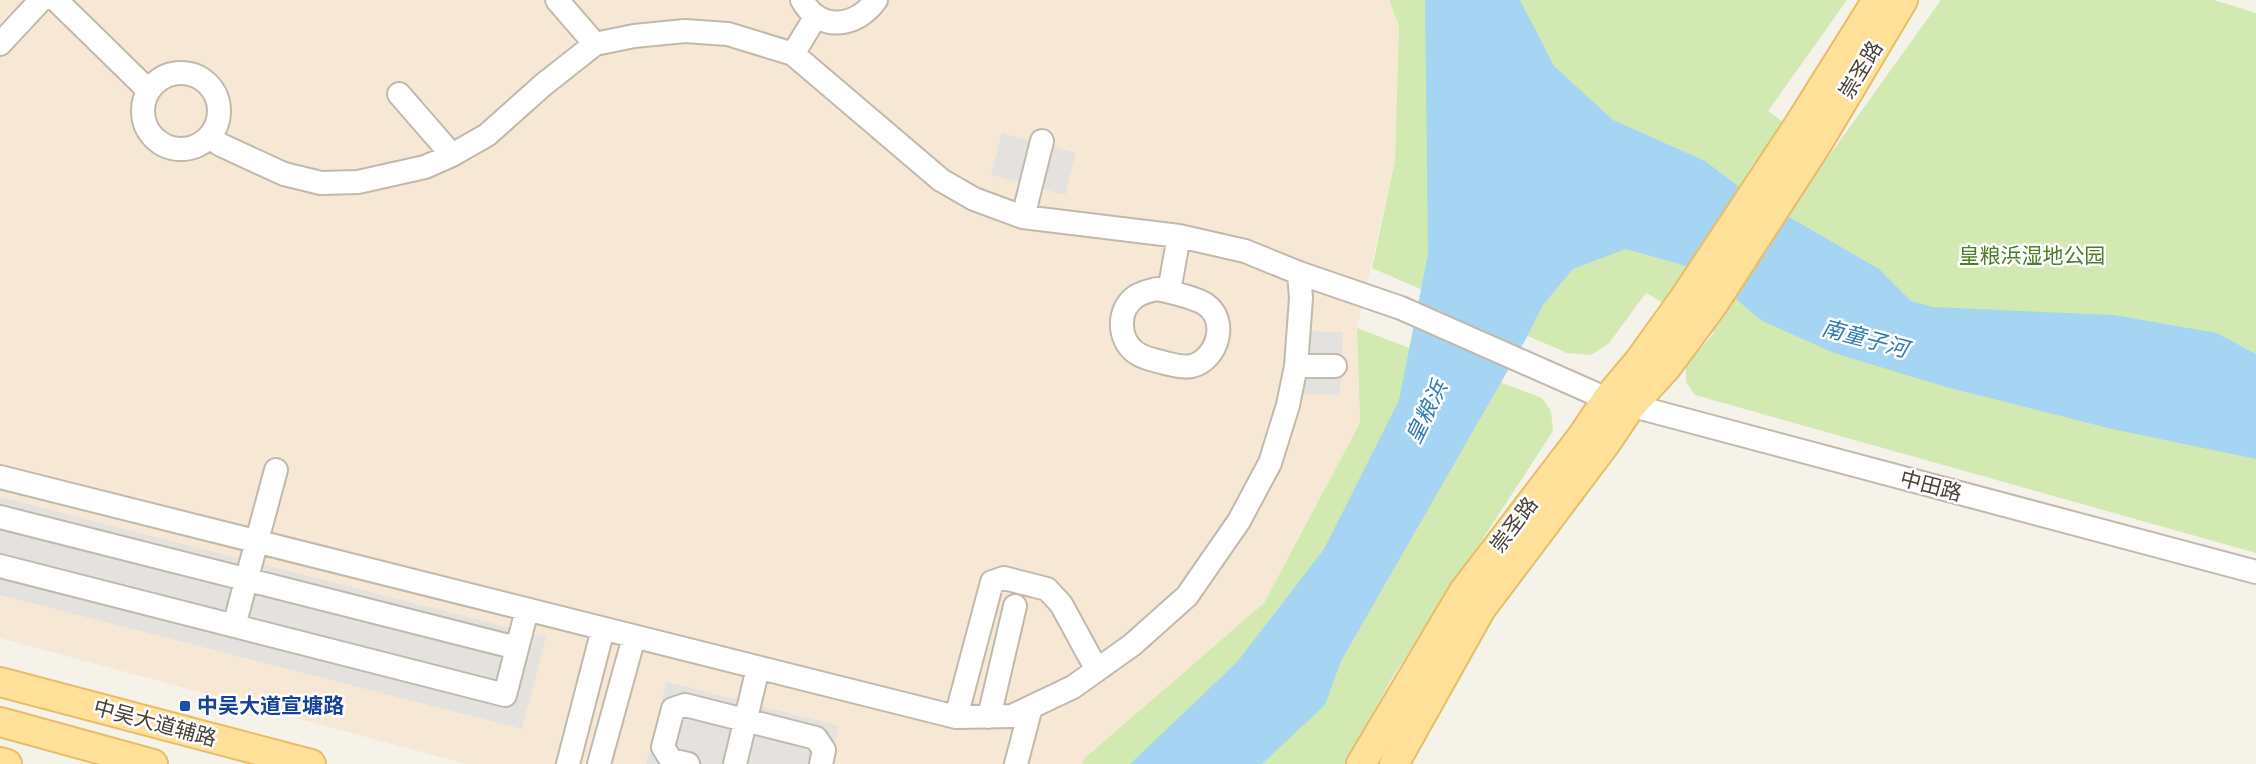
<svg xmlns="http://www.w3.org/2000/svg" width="2256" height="764" viewBox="0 0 2256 764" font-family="Jost,'Noto Sans SC',sans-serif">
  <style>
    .commercial { fill: #f7e8d5 }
    .green { fill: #d2eab2 }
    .parking { fill: #e4e2de }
    .water { fill: #a6d5f3 }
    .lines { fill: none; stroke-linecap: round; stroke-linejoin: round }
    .minor-casing { stroke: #c1b9ac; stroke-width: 26 }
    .major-casing { stroke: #e7bd66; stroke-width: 32 }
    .minor { stroke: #fff; stroke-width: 22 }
    .major { stroke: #ffe099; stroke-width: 28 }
    .transit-dot { fill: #1a4fb4; stroke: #fff; stroke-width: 2 }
    .labels { text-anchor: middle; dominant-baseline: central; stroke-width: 5; stroke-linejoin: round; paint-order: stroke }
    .street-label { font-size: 21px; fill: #4a4238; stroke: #fff }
    .park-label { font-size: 21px; fill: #4b7e28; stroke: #fff }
    .transit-label { font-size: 21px; font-weight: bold; fill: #164399; stroke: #fff; text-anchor: start }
    .water-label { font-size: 22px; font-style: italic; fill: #2c7bb2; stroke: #fff }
  </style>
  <rect width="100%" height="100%" fill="#f5f2ea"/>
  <path class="commercial" d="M 0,0 L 1389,0 L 1399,26 L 1395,161 L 1357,328 L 1360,423 L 1264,603 L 1086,758 L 1082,764 L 466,764 L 0,638 Z"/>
  <path class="green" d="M 1389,0 L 1847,0 L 1768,111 L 1829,156 L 1941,0 L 2214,0 L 2256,13 L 2256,553 L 1695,395 L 1686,382 L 1686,365 L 1714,333 L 1646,293 L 1609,343 L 1591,355 L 1567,353 L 1372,268 L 1395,161 L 1399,26 Z
    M 1357,328 L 1542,398 L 1551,411 L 1553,431 L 1392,678 L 1345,764 L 1082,764 L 1085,758 L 1264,603 L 1360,423 Z"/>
  <path class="parking" d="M 1002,133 L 1076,153 L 1065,195 L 991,175 Z
    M 1305,331 L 1343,332 L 1340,395 L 1303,394 Z
    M 0,497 L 546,637 L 522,729 L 0,595 Z
    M 667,682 L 839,726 L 830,764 L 646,764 Z"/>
  <path class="water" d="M 1425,0 L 1520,0 L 1554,66 L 1613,120 L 1705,161 L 1746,192 L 1879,269 L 1911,301 L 1933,307 L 2114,315 L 2217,333 L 2256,354 L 2256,459 L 2112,429 L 1946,387 L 1834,353 L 1762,321 L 1736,299 L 1683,265 L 1626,249 L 1573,269 L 1543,305 L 1527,337 L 1341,661 L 1325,705 L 1262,764 L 1130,764 L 1237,662 L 1324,549 L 1399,400 L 1428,254 Z"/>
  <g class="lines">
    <g class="minor-casing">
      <path id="minor" d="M 56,0 L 148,90
        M 557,0 L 595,44
        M 802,0 C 820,33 857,27 876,0
        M 0,44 L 41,0
        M 793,54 L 816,16
        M143 111a38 38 0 1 1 76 0a38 38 0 1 1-76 0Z
        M 399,94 L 452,155
        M 209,137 L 221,145 L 284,174 L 321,183 L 358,182 L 425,167 L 452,155 L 487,135 L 543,85 L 595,44 L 634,36 L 685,31 L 728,34 L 793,54 L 941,180 L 974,199 L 1023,217 L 1179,236 L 1245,251 L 1299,273 L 1401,308 L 1607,399 L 2256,572
        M 1023,217 L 1042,141
        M 1157,289 C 1170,292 1194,297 1205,304 C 1229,320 1218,359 1192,366 C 1183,368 1174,365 1165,363 C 1155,360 1144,359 1135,352 C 1118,339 1117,310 1135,297 C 1142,292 1149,291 1157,289 Z
        M 1169,291 L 1179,236
        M 1296,366 L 1335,366
        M 0,477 L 956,717 L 1012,716 L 1073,687 L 1132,645 L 1187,596 L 1239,521 L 1270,463 L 1288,405 L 1296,366 L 1301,298 L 1299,273
        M 0,517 L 517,648
        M 0,566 L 505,695 L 527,610
        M 234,626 L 276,470
        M 956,717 L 992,582 L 1004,578 L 1047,589 L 1061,604 L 1097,670
        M 989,717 L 1015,606
        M 568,764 L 603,629
        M 599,764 L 634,637
        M 688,764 L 671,760 L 663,747 L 673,709 L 685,705 L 816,738 L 824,750 L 821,764
        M 735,764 L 758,668
        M 1016,764 L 1031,707"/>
    </g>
    <g class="major-casing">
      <path id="major" d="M 0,682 L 311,764
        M 0,722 L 153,764
        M 0,762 L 7,764
        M 1361,764 L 1464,591 L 1583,435 L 1607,399 L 1639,361 L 1685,297 L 1798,126 L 1877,0
        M 1394,764 L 1481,609 L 1606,443 L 1631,406 L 1666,368 L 1712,306 L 1819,141 L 1903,0"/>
    </g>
    <use href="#minor" class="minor"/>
    <use href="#major" class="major"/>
  </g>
  <rect class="transit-dot" x="179" y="700" width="12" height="12" rx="3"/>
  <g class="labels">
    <g class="street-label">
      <text transform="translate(1861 70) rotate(-59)">崇圣路</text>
      <text transform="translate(1931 486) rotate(15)">中田路</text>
      <text transform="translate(1514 525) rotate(-53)">崇圣路</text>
      <text transform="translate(155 723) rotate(15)">中吴大道辅路</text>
    </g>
    <g class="park-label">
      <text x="2032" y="256">皇粮浜湿地公园</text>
    </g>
    <g class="transit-label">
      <text x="197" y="706">中吴大道宣塘路</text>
    </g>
    <g class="water-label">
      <text transform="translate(1865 338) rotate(15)">南童子河</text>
      <text transform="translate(1426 412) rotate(-64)">皇粮浜</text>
    </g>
  </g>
</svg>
